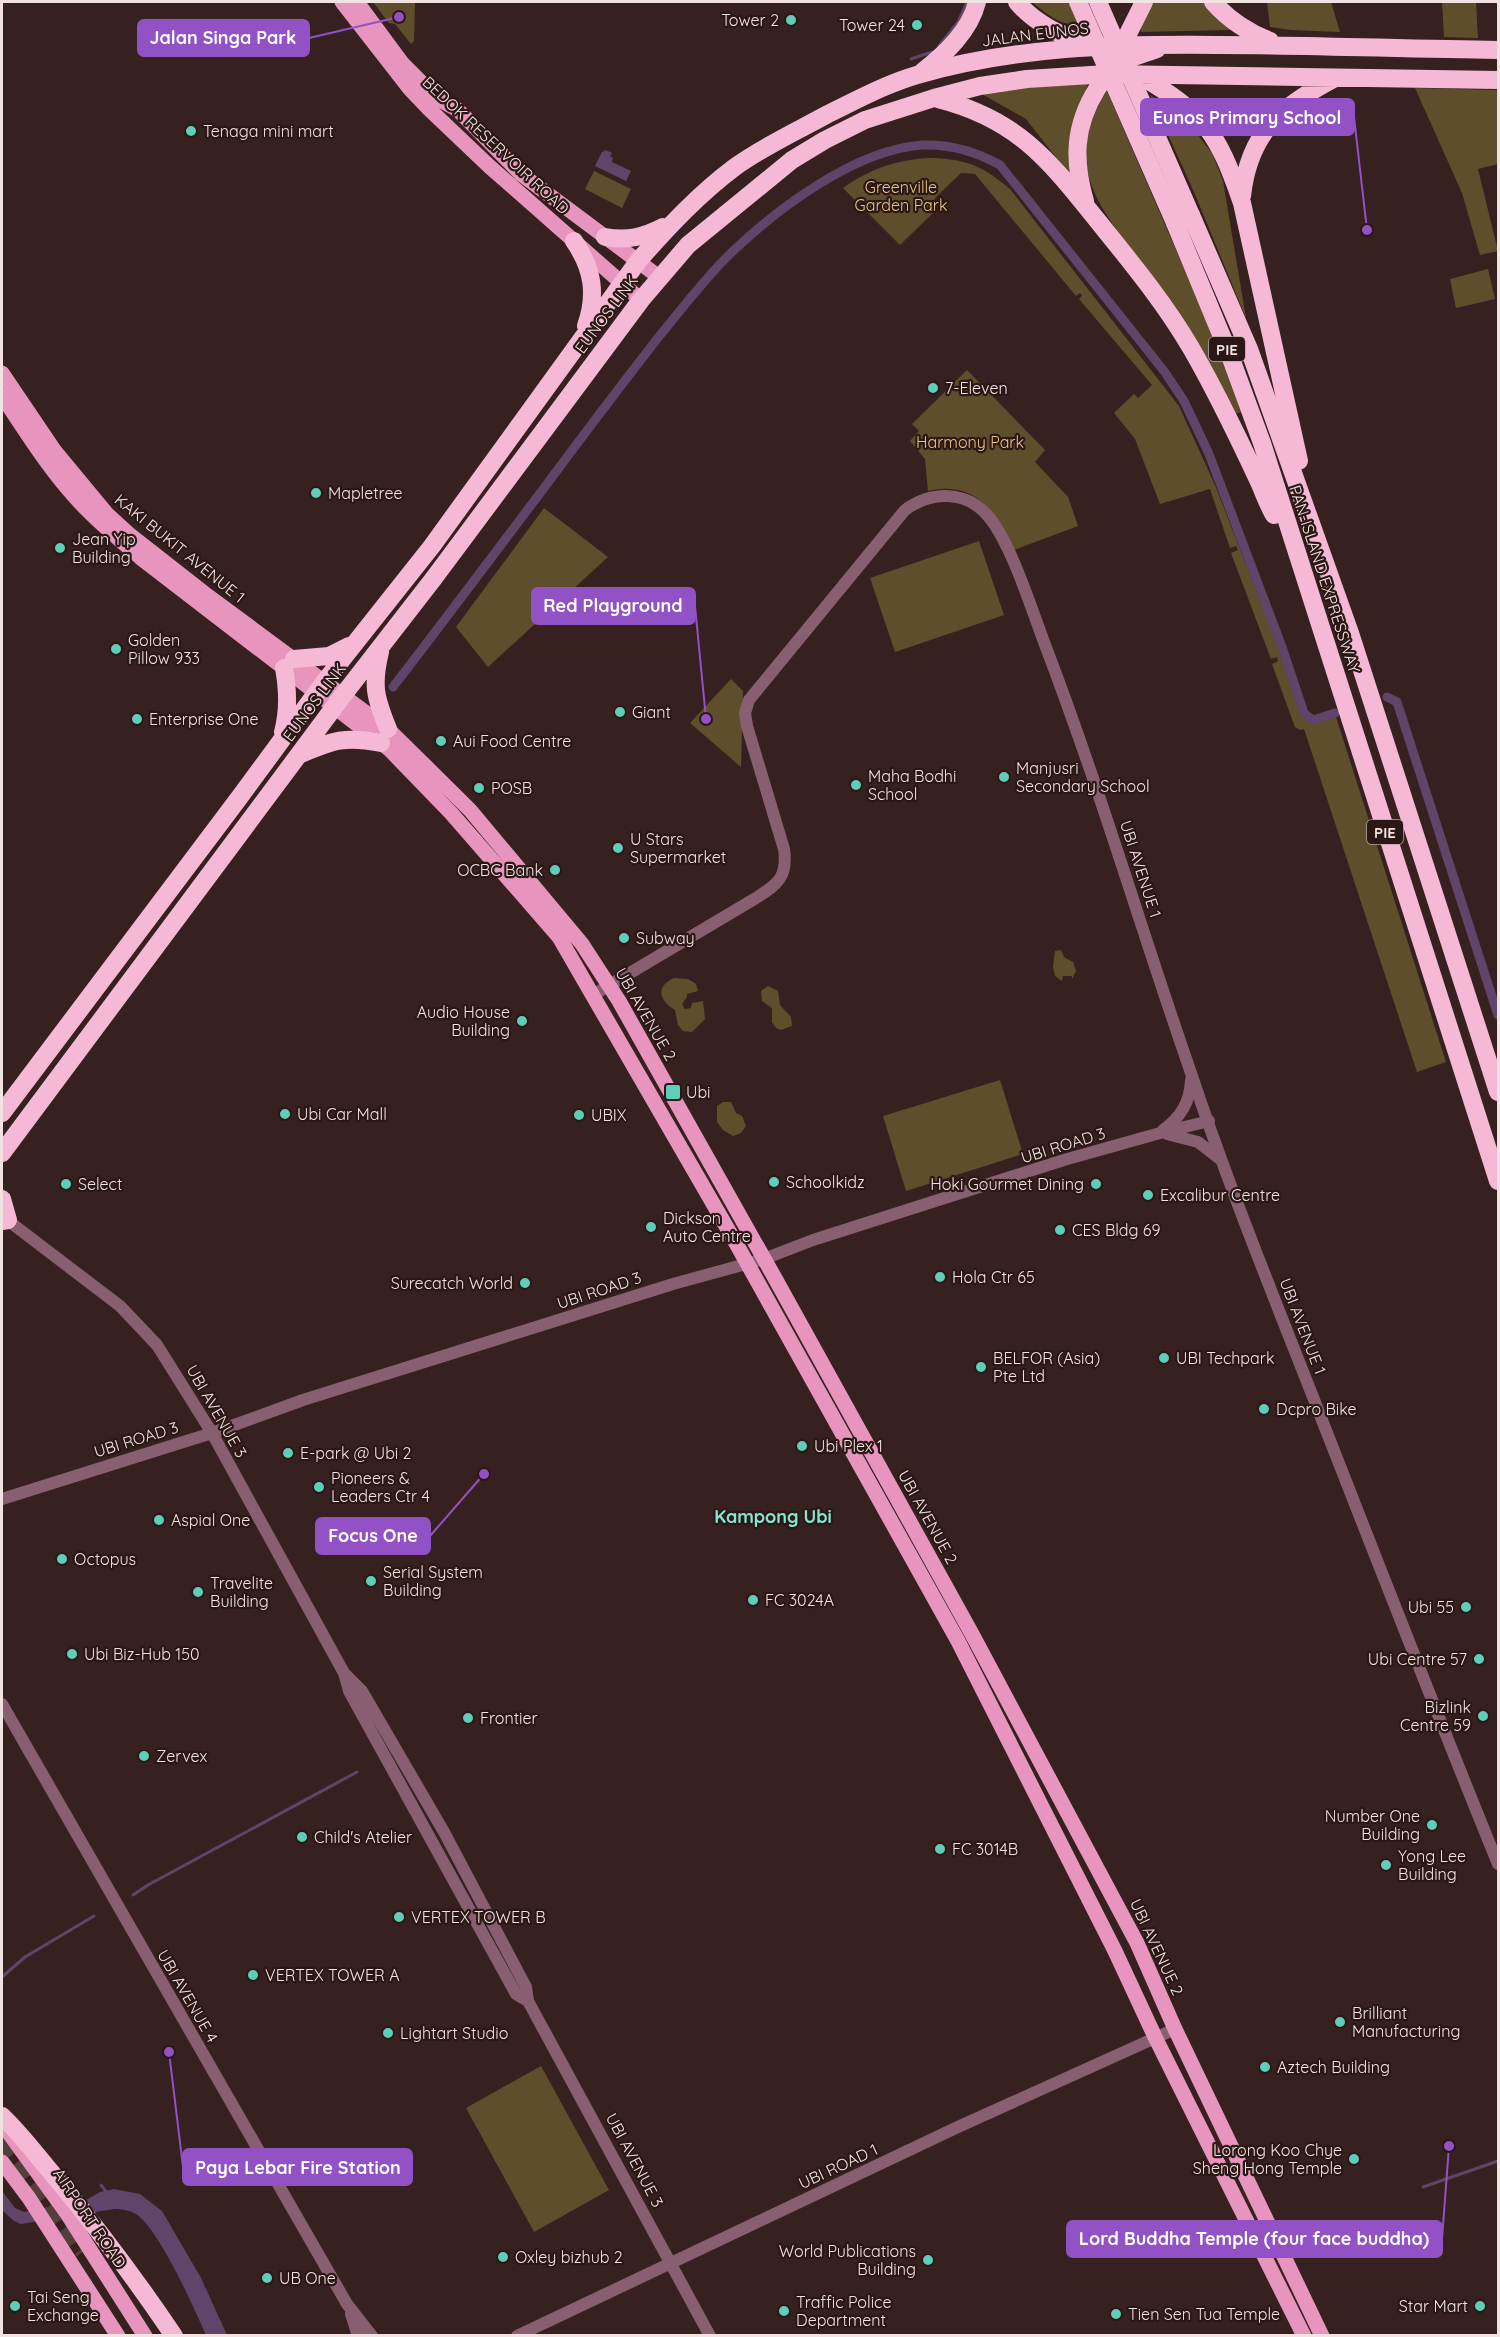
<svg xmlns="http://www.w3.org/2000/svg" width="1500" height="2337" viewBox="0 0 1500 2337" font-family="Quicksand,sans-serif">
  <style>
    .green { fill: #5f4e2b }
    .water { fill: #614469 }
    .lines { fill: none; stroke-linecap: round; stroke-linejoin: round }
    .stream { stroke: #614469; stroke-width: 3 }
    .canal { stroke: #614469; stroke-width: 9 }
    .highway-tunnel { stroke: #523e3d; stroke-width: 18; stroke-dasharray: 18 9; stroke-linecap: butt }
    .minor { stroke: #875f71; stroke-width: 12 }
    .major { stroke: #e795bc; stroke-width: 15 }
    .highway { stroke: #f6b9d5; stroke-width: 18 }
    .highway-bridge { stroke: #f6b9d5; stroke-width: 18 }
    .poi-dot { fill: #5eceb8; stroke: #2c1717; stroke-width: 2 }
    .labels { text-anchor: middle; dominant-baseline: central; stroke-width: 4.5; stroke-linejoin: round; paint-order: stroke }
    .shield { fill: #2c1717; stroke: #b7a6a5; stroke-width: 1.5 }
    .shield-label { font-size: 15px; font-weight: bold; fill: #f2e3e2 }
    .poi-label { font-size: 16px; fill: #f2e3e2; stroke: #2c1717; text-anchor: start }
    .street-label { font-size: 16px; fill: #f2e3e2; stroke: #2c1717 }
    .park-label { font-size: 16px; fill: #eac77e; stroke: #2c1717 }
    .neighbourhood-label { font-size: 18px; font-weight: bold; fill: #83e7d2; stroke: #2c1717 }
    .leader { fill: none; stroke: #9351c6; stroke-width: 2 }
    .callout-dot { fill: #9351c6; stroke: #2c1717; stroke-width: 2 }
    .callout { fill: #9351c6; stroke: #9351c6; stroke-width: 2 }
    .callout-label { font-size: 18px; text-anchor: middle; font-weight: bold; fill: #fff }
  </style>
  <rect width="100%" height="100%" fill="#362120"/>
  <path class="green" d="M 373,2 L 415,2 L 414,41 L 411,44 L 395,24 L 389,23 Z
    M 1032,2 L 1069,2 L 1079,25 C 1061,26 1045,13 1032,2 Z
    M 1150,2 L 1209,2 L 1232,28 L 1230,30 L 1141,32 L 1141,23 Z
    M 1267,2 L 1331,2 L 1340,32 L 1291,30 L 1270,27 Z
    M 1442,2 L 1476,2 L 1478,38 L 1444,37 Z
    M 1089,81 L 1083,99 L 1073,179 L 1026,119 L 980,93 Z
    M 1415,88 L 1498,90 L 1498,164 L 1478,169 L 1498,251 L 1480,255 L 1462,193 Z
    M 1107,91 L 1209,326 L 1241,412 L 1234,414 C 1212,374 1191,333 1166,295 C 1121,227 1050,179 1107,91 Z
    M 1150,95 L 1187,121 L 1212,153 L 1223,181 L 1246,318 L 1194,192 Z
    M 935,158 C 969,160 984,167 1010,189 L 1179,406 L 1215,485 L 1275,639 L 1301,715 L 1312,724 L 1336,717 L 1446,1062 L 1417,1072 L 1304,729 L 1300,730 L 1295,727 L 1272,664 L 1278,661 L 1277,657 L 1271,659 L 1231,553 L 1238,550 L 1236,546 L 1230,548 L 1210,489 L 1160,504 L 1135,439 L 1114,413 L 1134,394 L 1138,398 L 1152,385 L 1079,299 L 1082,296 L 1080,293 L 1076,296 L 975,174 L 961,173 L 935,198 L 934,212 L 900,245 L 843,188 C 871,168 901,158 935,158 Z
    M 594,171 L 631,189 L 622,208 L 585,189 Z
    M 1488,269 L 1495,299 L 1456,308 L 1450,279 Z
    M 967,370 L 1045,450 L 1035,462 L 1068,497 L 1078,526 L 1014,550 C 995,513 977,480 928,491 L 925,459 L 910,441 L 919,431 L 912,424 Z
    M 544,508 L 608,557 L 488,667 L 456,627 Z
    M 979,541 L 1004,615 L 895,652 L 870,578 Z
    M 731,679 L 743,691 L 741,767 L 690,723 Z
    M 1061,950 L 1064,957 L 1073,962 L 1076,971 L 1072,979 L 1072,976 L 1063,976 L 1062,981 L 1055,976 L 1053,967 L 1055,951 Z
    M 674,978 L 688,979 L 696,984 L 698,991 L 687,994 L 687,997 L 682,1004 L 685,1009 L 691,1008 L 692,1003 L 703,1001 L 705,1019 L 692,1032 L 683,1031 L 678,1025 L 675,1010 C 659,1000 655,987 674,978 Z
    M 768,986 L 778,991 L 780,1005 L 791,1017 L 792,1026 L 781,1030 L 776,1028 L 772,1022 L 772,1008 L 762,1001 L 761,991 Z
    M 1000,1080 L 1023,1154 L 906,1191 L 883,1116 Z
    M 723,1102 L 731,1102 L 736,1113 L 742,1116 L 746,1126 L 741,1133 L 733,1136 L 723,1130 L 717,1122 L 717,1106 Z
    M 541,2066 L 609,2190 L 534,2232 L 466,2108 Z"/>
  <path class="water" d="M 606,150 L 612,153 L 610,156 L 613,158 L 612,162 L 631,171 L 626,181 L 595,166 L 602,152 Z
    M 114,2189 L 140,2194 L 162,2211 L 201,2278 L 227,2335 L 206,2335 C 194,2308 159,2229 136,2214 C 129,2210 121,2209 114,2209 L 21,2224 L 14,2221 L 2,2210 L 2,2191 L 15,2208 L 24,2212 L 88,2199 L 100,2192 Z"/>
  <g class="lines">
    <path class="stream" d="M 939,46 L 958,22 L 967,2
      M 911,59 L 932,52
      M 133,1895 L 148,1885 L 357,1772
      M 2,1977 L 25,1957 L 94,1916
      M 101,2185 L 107,2193
      M 1423,2187 L 1498,2161"/>
    <path class="canal" d="M 393,687 C 444,621 494,554 544,488 C 581,438 619,388 657,339 C 681,310 704,279 731,253 C 778,208 855,150 922,145 C 949,144 977,152 1000,165 L 1164,371 L 1184,401 L 1209,454 L 1282,647 L 1304,713 L 1313,720 L 1335,713
      M 1387,697 L 1397,702 L 1498,1015"/>
    <path class="highway-tunnel" d="M 2,2140 L 84,2251"/>
    <path class="minor" d="M 593,995 L 756,898 C 778,884 788,877 784,849 L 747,726 L 745,713 L 749,700 L 905,510 C 931,491 966,490 988,516 C 1012,544 1033,614 1047,650 C 1100,789 1142,932 1191,1073 C 1230,1190 1277,1305 1322,1420 C 1380,1568 1438,1717 1498,1864
      M 1163,1130 C 1181,1117 1190,1102 1191,1080
      M 1167,1134 L 1198,1142 L 1220,1159
      M 2,1216 L 120,1306 L 157,1345 L 212,1433 L 344,1673 L 349,1691 L 516,1994 L 528,2001
      M 2,1499 L 212,1433 L 303,1400 L 673,1284 L 764,1259 L 813,1240 L 1064,1160 L 1160,1133 L 1209,1121
      M 345,1674 L 362,1691 L 444,1832 L 526,1987 L 528,2001 L 710,2336
      M 2,1704 L 347,2304 L 372,2336
      M 351,2314 L 358,2336
      M 517,2336 L 960,2126 L 1175,2029"/>
    <path class="major" d="M 342,2 L 409,88 L 429,109 L 490,167 L 641,300
      M 357,2 L 402,63 L 438,99 L 458,110 L 521,174 L 659,277
      M 2,373 L 54,450 L 107,514 L 130,535 L 204,593 L 388,729 L 470,810 L 582,944 L 619,1001 L 776,1280 L 972,1634 L 1137,1943 L 1175,2029 L 1322,2336
      M 2,396 C 25,430 47,466 75,497 C 95,520 119,539 142,559 L 389,749 L 451,813 L 559,937 L 737,1245 L 958,1641 L 1115,1951 L 1155,2037 L 1304,2336
      M 9,2133 L 66,2212 L 145,2336
      M 2,2162 L 29,2198 L 118,2336"/>
    <path class="highway" d="M 1017,2 C 1035,24 1062,35 1088,47
      M 1213,2 C 1229,20 1247,32 1270,41
      M 1115,51 L 1123,44 L 1144,2
      M 922,72 C 945,54 970,31 977,2
      M 1139,75 C 1205,114 1217,131 1242,203 L 1299,461
      M 938,99 C 1017,119 1048,159 1097,220 C 1130,261 1164,302 1191,348 C 1216,391 1238,437 1259,482 C 1264,493 1268,505 1274,515
      M 1242,196 C 1249,132 1281,107 1335,78
      M 1085,201 C 1073,160 1074,126 1097,89 C 1102,81 1107,73 1114,67 C 1126,58 1143,54 1157,49
      M 1191,215 L 1249,349 L 1350,633 L 1498,1092
      M 1175,223 L 1230,356 L 1262,443 L 1498,1181
      M 605,237 C 627,241 644,237 663,227
      M 574,241 C 593,269 597,294 586,326
      M 380,652 C 372,685 375,697 388,729
      M 294,659 L 329,656 L 349,646
      M 283,732 C 289,710 288,690 284,668
      M 301,754 C 333,740 346,736 381,743
      M 2,1113 L 239,798 L 325,681 L 432,546 L 639,260 C 669,226 699,194 735,167 C 764,146 797,131 828,114 C 857,100 886,84 917,75 C 1014,47 1115,44 1216,45 C 1310,45 1404,49 1498,50
      M 2,1153 L 344,694 L 434,578 L 641,300 L 688,245 L 792,160 L 825,140 L 865,120 L 934,98 L 980,86 L 1027,79 L 1107,74 L 1498,80
      M 2,1199 L 8,1220 L 2,1221
      M 2,2116 C 22,2135 38,2157 56,2178 C 98,2229 137,2281 174,2336"/>
    <path class="highway-bridge" d="M 1078,2 L 1175,223
      M 1098,2 L 1191,215"/>
  </g>
  <g class="poi-dot">
    <circle cx="791" cy="20" r="6"/>
    <circle cx="917" cy="25" r="6"/>
    <circle cx="191" cy="131" r="6"/>
    <circle cx="933" cy="388" r="6"/>
    <circle cx="316" cy="493" r="6"/>
    <circle cx="60" cy="548" r="6"/>
    <circle cx="116" cy="649" r="6"/>
    <circle cx="620" cy="712" r="6"/>
    <circle cx="137" cy="719" r="6"/>
    <circle cx="441" cy="741" r="6"/>
    <circle cx="1004" cy="777" r="6"/>
    <circle cx="856" cy="785" r="6"/>
    <circle cx="479" cy="788" r="6"/>
    <circle cx="618" cy="848" r="6"/>
    <circle cx="555" cy="870" r="6"/>
    <circle cx="624" cy="938" r="6"/>
    <circle cx="522" cy="1021" r="6"/>
    <rect x="665" y="1084" width="16" height="16" rx="3"/>
    <circle cx="285" cy="1114" r="6"/>
    <circle cx="579" cy="1115" r="6"/>
    <circle cx="774" cy="1182" r="6"/>
    <circle cx="66" cy="1184" r="6"/>
    <circle cx="1096" cy="1184" r="6"/>
    <circle cx="1148" cy="1195" r="6"/>
    <circle cx="651" cy="1227" r="6"/>
    <circle cx="1060" cy="1230" r="6"/>
    <circle cx="940" cy="1277" r="6"/>
    <circle cx="525" cy="1283" r="6"/>
    <circle cx="1164" cy="1358" r="6"/>
    <circle cx="981" cy="1367" r="6"/>
    <circle cx="1264" cy="1409" r="6"/>
    <circle cx="802" cy="1446" r="6"/>
    <circle cx="288" cy="1453" r="6"/>
    <circle cx="319" cy="1487" r="6"/>
    <circle cx="159" cy="1520" r="6"/>
    <circle cx="62" cy="1559" r="6"/>
    <circle cx="371" cy="1581" r="6"/>
    <circle cx="198" cy="1592" r="6"/>
    <circle cx="753" cy="1600" r="6"/>
    <circle cx="1466" cy="1607" r="6"/>
    <circle cx="72" cy="1654" r="6"/>
    <circle cx="1479" cy="1659" r="6"/>
    <circle cx="1483" cy="1716" r="6"/>
    <circle cx="468" cy="1718" r="6"/>
    <circle cx="144" cy="1756" r="6"/>
    <circle cx="1432" cy="1825" r="6"/>
    <circle cx="302" cy="1837" r="6"/>
    <circle cx="940" cy="1849" r="6"/>
    <circle cx="1386" cy="1865" r="6"/>
    <circle cx="399" cy="1917" r="6"/>
    <circle cx="253" cy="1975" r="6"/>
    <circle cx="1340" cy="2022" r="6"/>
    <circle cx="388" cy="2033" r="6"/>
    <circle cx="1265" cy="2067" r="6"/>
    <circle cx="1354" cy="2159" r="6"/>
    <circle cx="503" cy="2257" r="6"/>
    <circle cx="928" cy="2260" r="6"/>
    <circle cx="267" cy="2278" r="6"/>
    <circle cx="15" cy="2306" r="6"/>
    <circle cx="1480" cy="2306" r="6"/>
    <circle cx="784" cy="2311" r="6"/>
    <circle cx="1116" cy="2314" r="6"/>
  </g>
  <g class="labels">
    <g class="shield">
      <rect x="1209" y="337" width="36" height="24" rx="4.5"/>
      <rect x="1367" y="820" width="36" height="24" rx="4.5"/>
    </g>
    <g class="shield-label">
      <text x="1227" y="349">PIE</text>
      <text x="1385" y="832">PIE</text>
    </g>
    <g class="poi-label">
      <text x="779" y="20" text-anchor="end">Tower 2</text>
      <text x="905" y="25" text-anchor="end">Tower 24</text>
      <text x="203" y="131">Tenaga mini mart</text>
      <text x="945" y="388">7-Eleven</text>
      <text x="328" y="493">Mapletree</text>
      <text x="72" y="539">Jean Yip<tspan x="72" dy="18">Building</tspan></text>
      <text x="128" y="640">Golden<tspan x="128" dy="18">Pillow 933</tspan></text>
      <text x="632" y="712">Giant</text>
      <text x="149" y="719">Enterprise One</text>
      <text x="453" y="741">Aui Food Centre</text>
      <text x="1016" y="768">Manjusri<tspan x="1016" dy="18">Secondary School</tspan></text>
      <text x="868" y="776">Maha Bodhi<tspan x="868" dy="18">School</tspan></text>
      <text x="491" y="788">POSB</text>
      <text x="630" y="839">U Stars<tspan x="630" dy="18">Supermarket</tspan></text>
      <text x="543" y="870" text-anchor="end">OCBC Bank</text>
      <text x="636" y="938">Subway</text>
      <text x="510" y="1012" text-anchor="end">Audio House<tspan x="510" dy="18">Building</tspan></text>
      <text x="686" y="1092">Ubi</text>
      <text x="297" y="1114">Ubi Car Mall</text>
      <text x="591" y="1115">UBIX</text>
      <text x="786" y="1182">Schoolkidz</text>
      <text x="78" y="1184">Select</text>
      <text x="1084" y="1184" text-anchor="end">Hoki Gourmet Dining</text>
      <text x="1160" y="1195">Excalibur Centre</text>
      <text x="663" y="1218">Dickson<tspan x="663" dy="18">Auto Centre</tspan></text>
      <text x="1072" y="1230">CES Bldg 69</text>
      <text x="952" y="1277">Hola Ctr 65</text>
      <text x="513" y="1283" text-anchor="end">Surecatch World</text>
      <text x="993" y="1358">BELFOR (Asia)<tspan x="993" dy="18">Pte Ltd</tspan></text>
      <text x="1176" y="1358">UBI Techpark</text>
      <text x="1276" y="1409">Dcpro Bike</text>
      <text x="814" y="1446">Ubi Plex 1</text>
      <text x="300" y="1453">E-park @ Ubi 2</text>
      <text x="331" y="1478">Pioneers &amp;<tspan x="331" dy="18">Leaders Ctr 4</tspan></text>
      <text x="171" y="1520">Aspial One</text>
      <text x="74" y="1559">Octopus</text>
      <text x="383" y="1572">Serial System<tspan x="383" dy="18">Building</tspan></text>
      <text x="210" y="1583">Travelite<tspan x="210" dy="18">Building</tspan></text>
      <text x="765" y="1600">FC 3024A</text>
      <text x="1454" y="1607" text-anchor="end">Ubi 55</text>
      <text x="84" y="1654">Ubi Biz-Hub 150</text>
      <text x="1467" y="1659" text-anchor="end">Ubi Centre 57</text>
      <text x="1471" y="1707" text-anchor="end">Bizlink<tspan x="1471" dy="18">Centre 59</tspan></text>
      <text x="480" y="1718">Frontier</text>
      <text x="156" y="1756">Zervex</text>
      <text x="1420" y="1816" text-anchor="end">Number One<tspan x="1420" dy="18">Building</tspan></text>
      <text x="314" y="1837">Child's Atelier</text>
      <text x="952" y="1849">FC 3014B</text>
      <text x="1398" y="1856">Yong Lee<tspan x="1398" dy="18">Building</tspan></text>
      <text x="411" y="1917">VERTEX TOWER B</text>
      <text x="265" y="1975">VERTEX TOWER A</text>
      <text x="1352" y="2013">Brilliant<tspan x="1352" dy="18">Manufacturing</tspan></text>
      <text x="400" y="2033">Lightart Studio</text>
      <text x="1277" y="2067">Aztech Building</text>
      <text x="1342" y="2150" text-anchor="end">Lorong Koo Chye<tspan x="1342" dy="18">Sheng Hong Temple</tspan></text>
      <text x="916" y="2251" text-anchor="end">World Publications<tspan x="916" dy="18">Building</tspan></text>
      <text x="515" y="2257">Oxley bizhub 2</text>
      <text x="279" y="2278">UB One</text>
      <text x="27" y="2297">Tai Seng<tspan x="27" dy="18">Exchange</tspan></text>
      <text x="796" y="2302">Traffic Police<tspan x="796" dy="18">Department</tspan></text>
      <text x="1468" y="2306" text-anchor="end">Star Mart</text>
      <text x="1128" y="2314">Tien Sen Tua Temple</text>
    </g>
    <g class="street-label">
      <text transform="translate(1035 34) rotate(-7)">JALAN EUNOS</text>
      <text transform="translate(496 145) rotate(43)">BEDOK RESERVOIR ROAD</text>
      <text transform="translate(606 314) rotate(-53)">EUNOS LINK</text>
      <text transform="translate(180 548) rotate(39)">KAKI BUKIT AVENUE 1</text>
      <text transform="translate(1325 579) rotate(72)">PAN-ISLAND EXPRESSWAY</text>
      <text transform="translate(314 702) rotate(-53)">EUNOS LINK</text>
      <text transform="translate(1141 869) rotate(72)">UBI AVENUE 1</text>
      <text transform="translate(646 1014) rotate(60)">UBI AVENUE 2</text>
      <text transform="translate(1063 1145) rotate(-17)">UBI ROAD 3</text>
      <text transform="translate(599 1290) rotate(-18)">UBI ROAD 3</text>
      <text transform="translate(1303 1326) rotate(69)">UBI AVENUE 1</text>
      <text transform="translate(217 1411) rotate(60)">UBI AVENUE 3</text>
      <text transform="translate(136 1439) rotate(-17)">UBI ROAD 3</text>
      <text transform="translate(928 1517) rotate(61)">UBI AVENUE 2</text>
      <text transform="translate(1157 1947) rotate(65)">UBI AVENUE 2</text>
      <text transform="translate(188 1996) rotate(60)">UBI AVENUE 4</text>
      <text transform="translate(635 2160) rotate(62)">UBI AVENUE 3</text>
      <text transform="translate(838 2166) rotate(-25)">UBI ROAD 1</text>
      <text transform="translate(90 2218) rotate(56)">AIRPORT ROAD</text>
    </g>
    <g class="park-label">
      <text x="901" y="187">Greenville<tspan x="901" dy="18">Garden Park</tspan></text>
      <text x="970" y="442">Harmony Park</text>
    </g>
    <g class="neighbourhood-label">
      <text x="773" y="1516">Kampong Ubi</text>
    </g>
  </g>
  <path class="leader" d="M399 17L309 38M1367 230L1354 117M706 719L695 606M484 1474L430 1536M169 2052L183 2167M1449 2146L1442 2239"/>
  <g class="callout-dot">
    <circle cx="399" cy="17" r="6"/>
    <circle cx="1367" cy="230" r="6"/>
    <circle cx="706" cy="719" r="6"/>
    <circle cx="484" cy="1474" r="6"/>
    <circle cx="169" cy="2052" r="6"/>
    <circle cx="1449" cy="2146" r="6"/>
  </g>
  <g class="callout">
    <rect x="138" y="20" width="171" height="36" rx="6"/>
    <rect x="1141" y="99" width="213" height="36" rx="6"/>
    <rect x="532" y="588" width="163" height="36" rx="6"/>
    <rect x="316" y="1518" width="114" height="36" rx="6"/>
    <rect x="183" y="2149" width="229" height="36" rx="6"/>
    <rect x="1067" y="2221" width="375" height="36" rx="6"/>
  </g>
  <g class="callout-label">
    <text x="223" y="44">Jalan Singa Park</text>
    <text x="1247" y="124">Eunos Primary School</text>
    <text x="613" y="612">Red Playground</text>
    <text x="373" y="1542">Focus One</text>
    <text x="298" y="2174">Paya Lebar Fire Station</text>
    <text x="1254" y="2245">Lord Buddha Temple (four face buddha)</text>
  </g>
  <rect width="1500" height="2337" fill="none" stroke="#f2e3e2" stroke-width="6"/>
</svg>
